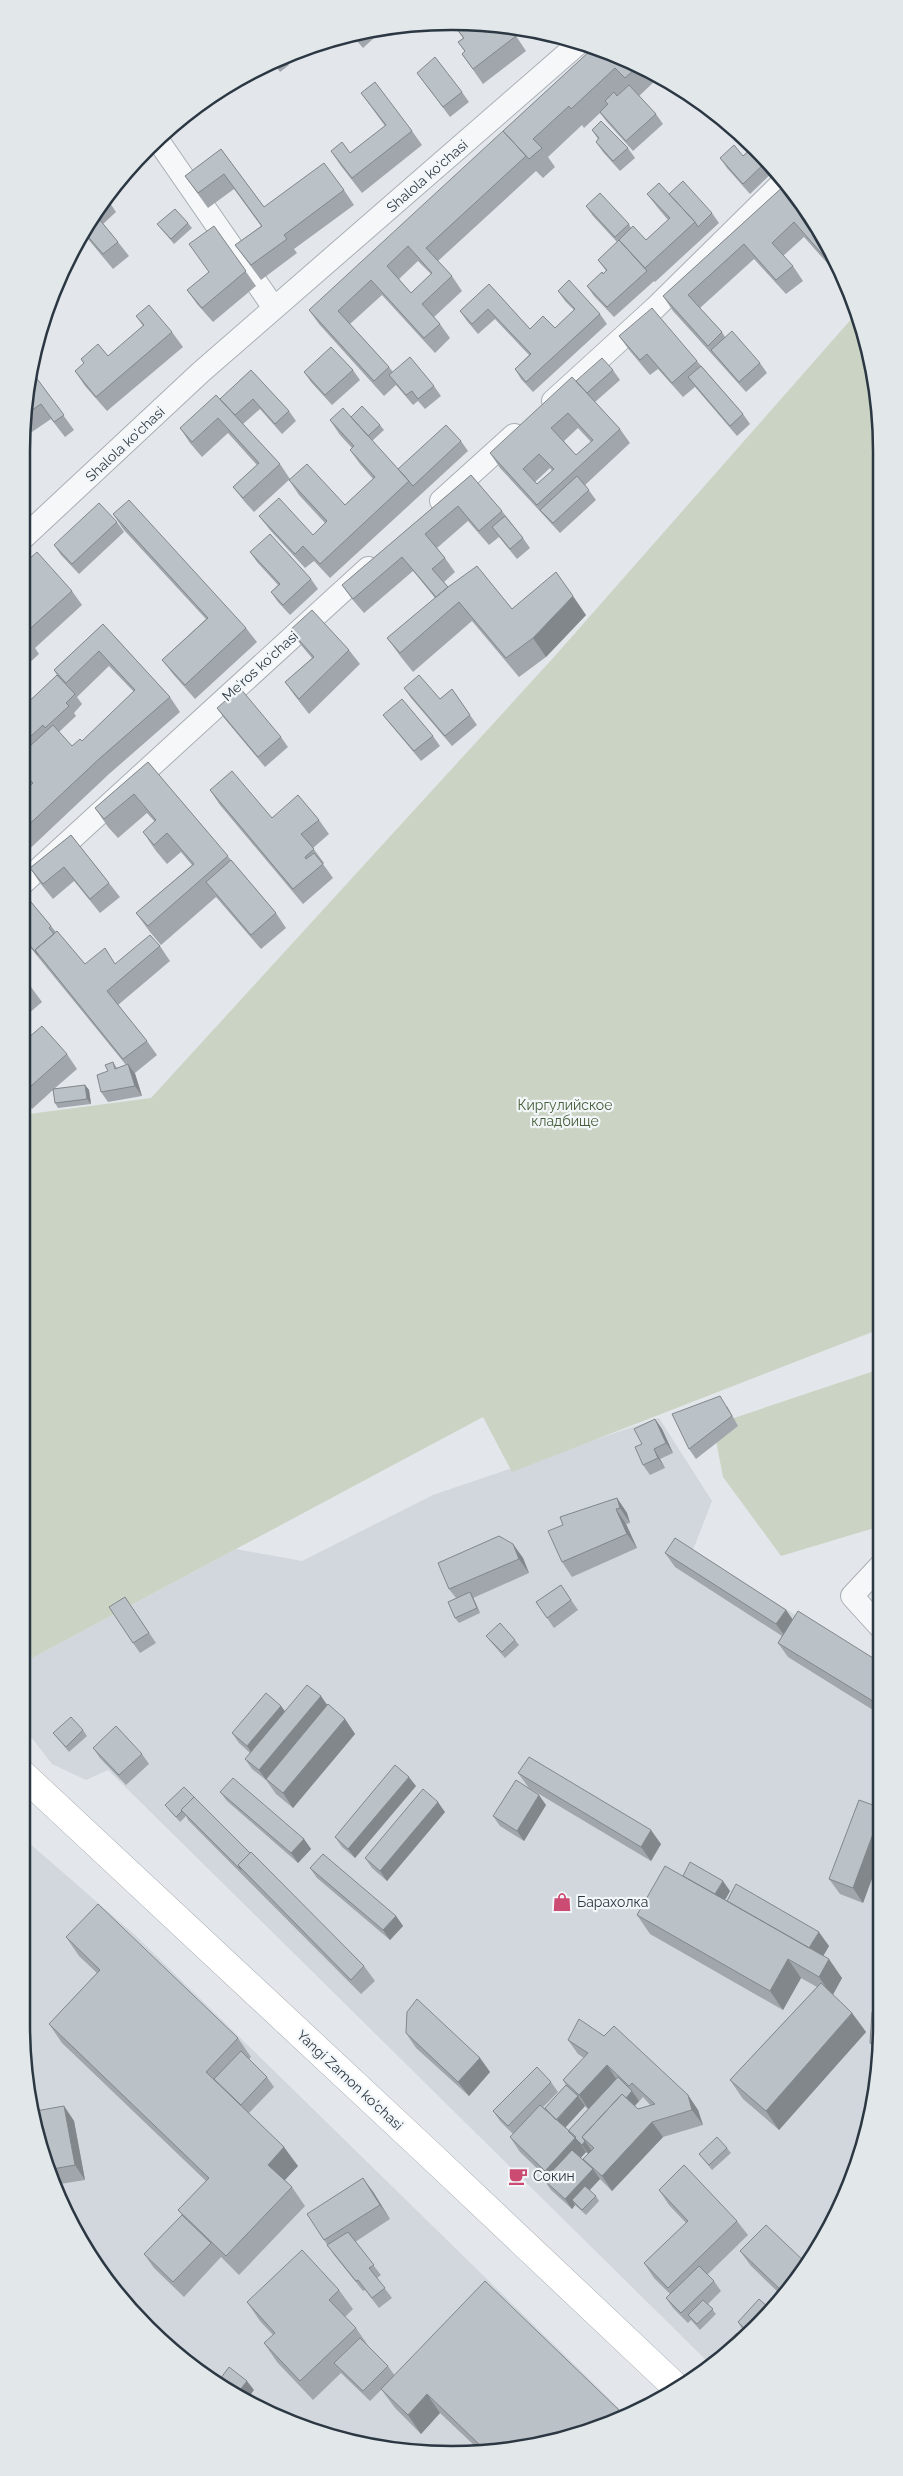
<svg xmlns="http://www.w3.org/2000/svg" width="903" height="2476" viewBox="0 0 903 2476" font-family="Raleway,sans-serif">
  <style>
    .built { fill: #d1d7dc }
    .green { fill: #cbd4c4 }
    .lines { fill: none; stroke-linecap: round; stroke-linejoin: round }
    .street-casing { stroke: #a8afb5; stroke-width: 24 }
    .secondary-casing { stroke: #a8afb5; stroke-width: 29 }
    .street { stroke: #f5f7f9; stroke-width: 22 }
    .secondary { stroke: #fff; stroke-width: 28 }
    .wall { fill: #a0a6ab; fill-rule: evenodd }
    .shaded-wall { fill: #82878b }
    .building { fill: #bac1c7; stroke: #82878b; fill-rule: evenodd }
    .labels { text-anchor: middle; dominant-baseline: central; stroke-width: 4.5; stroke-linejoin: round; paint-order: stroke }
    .street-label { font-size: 14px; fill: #2b3742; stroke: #f2f6f8 }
    .park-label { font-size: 14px; fill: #455e38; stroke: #f2f6f8 }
    .poi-label { font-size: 14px; fill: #2b3742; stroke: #f2f6f8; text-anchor: start }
    .rim { fill: none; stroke: #2b3742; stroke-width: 2.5 }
  </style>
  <rect width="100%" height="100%" fill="#e3e7eb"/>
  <path class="built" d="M 659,1418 L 712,1501 L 693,1550 L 881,1669 L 882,2024 L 867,2136 L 837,2215 L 793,2286 L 710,2364 L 108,1770 L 86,1780 L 52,1764 L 21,1724 L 21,1664 L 236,1549 L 302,1561 L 433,1495 Z
    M 21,1836 L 135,1935 L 627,2416 L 616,2422 L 536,2446 L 395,2451 L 313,2432 L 237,2397 L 128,2308 L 79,2239 L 44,2163 L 21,2024 Z"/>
  <path class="green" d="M 854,316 L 878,395 L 880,1329 L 512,1472 L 483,1417 L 21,1664 L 21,1115 L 151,1098 L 554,657 Z
    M 880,1369 L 881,1526 L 781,1556 L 723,1477 L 713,1425 Z"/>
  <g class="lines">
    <g class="street-casing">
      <path id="street" d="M 157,139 L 274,308
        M 553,401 L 655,308 L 784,181
        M 441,501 L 514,435
        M 21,540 L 201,372 L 579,43
        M 21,885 L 368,568
        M 881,1565 L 852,1596 L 881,1628"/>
    </g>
    <g class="secondary-casing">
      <path id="secondary" d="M 21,1773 L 425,2150 L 678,2389"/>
    </g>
    <use href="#street" class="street"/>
    <use href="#secondary" class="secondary"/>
  </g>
  <path class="wall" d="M 386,27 L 363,48 L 352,35 Z
    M 455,27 L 516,36 L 526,51 L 483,84 L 462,54 L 465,52 L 458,42 L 463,38 Z
    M 592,49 L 657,79 L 639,96 L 656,114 L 663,124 L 633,151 L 607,122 L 600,113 L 584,128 L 582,125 L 548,157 L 555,167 L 543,178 L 535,170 L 536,171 L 438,261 L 452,276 L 462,291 L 434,317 L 440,324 L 450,338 L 435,353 L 382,295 L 350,324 L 389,367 L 393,372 L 434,386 L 441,396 L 425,409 L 418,401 L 413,405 L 396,385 L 384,396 L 319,324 L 309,310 L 507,136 L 503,131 ZM 418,261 L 431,274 L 411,293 L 399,279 Z
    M 284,58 L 289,65 L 280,72 L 273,62 Z
    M 417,73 L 462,92 L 469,102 L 450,117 Z
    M 361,93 L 412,131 L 422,145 L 362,193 L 341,166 L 331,151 L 350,153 L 385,126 Z
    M 592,130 L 628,148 L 635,158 L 620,171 L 603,152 L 596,142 L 598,139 Z
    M 156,141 L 160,147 L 140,164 L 138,160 Z
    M 752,148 L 776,169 L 750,194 L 727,168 L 720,158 L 743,156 Z
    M 221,149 L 264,207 L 344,190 L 354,205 L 294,249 L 297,253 L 261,280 L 235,245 L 261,226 L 234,189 L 208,208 L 185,176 Z
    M 786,184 L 838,261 L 844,282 L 804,237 L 783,256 L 793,266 L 803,281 L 786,294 L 754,259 L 700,308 L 722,332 L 725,337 L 760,363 L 767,373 L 746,392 L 673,311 L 663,296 Z
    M 647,194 L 669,194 L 712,213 L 719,223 L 655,282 L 653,280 L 654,281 L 614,317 L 594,296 L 587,286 L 606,271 L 598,260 L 617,242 L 593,216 L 586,206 L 629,224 L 631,228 L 646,240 L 668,220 L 658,208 Z
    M 106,197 L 116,212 L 103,224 L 118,242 L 129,256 L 113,269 L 83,233 Z
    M 188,223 L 192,228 L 174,244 L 157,224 Z
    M 214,226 L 256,286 L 213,322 L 197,304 L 187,290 L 209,272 Z
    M 489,284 L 530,329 L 555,328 L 574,310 L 565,301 L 558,291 L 600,314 L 607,324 L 533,392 L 521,379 L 515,369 L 529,355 L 495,319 L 478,334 L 467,321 L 460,311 Z
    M 136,316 L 172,332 L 183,347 L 107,411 L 85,386 L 75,371 L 84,364 L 81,359 L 108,356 L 143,326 Z
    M 619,336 L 697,361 L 743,414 L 750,424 L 737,436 L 695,387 L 683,397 L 658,369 L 650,375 L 630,351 Z
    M 251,370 L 289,411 L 296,421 L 282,434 L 260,409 L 243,424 L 280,464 L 290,479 L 254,512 L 244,501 L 233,487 L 257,465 L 228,433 L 202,457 L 190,443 L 180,428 L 220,399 Z
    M 353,370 L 360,380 L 332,405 L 311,382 L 304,372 Z
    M 613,370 L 620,380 L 595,402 L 620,429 L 630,443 L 585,485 L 596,500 L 560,533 L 500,468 L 490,453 L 576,381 ZM 578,428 L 591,442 L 576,455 L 564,441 ZM 550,468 L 552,471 L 537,484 L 535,482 Z
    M 32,372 L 74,430 L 65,437 L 51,419 L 23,438 Z
    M 351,417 L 380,425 L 384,430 L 372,441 L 398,469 L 461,441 L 468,451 L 330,578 L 314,561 L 305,568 L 270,530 L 259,516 L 313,535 L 325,523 L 299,495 L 289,480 L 345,505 L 373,479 L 360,464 L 350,450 L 352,448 L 340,435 L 330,420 Z
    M 471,475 L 502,511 L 523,538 L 530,548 L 517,559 L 499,537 L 489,545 L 468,521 L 437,548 L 445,558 L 455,572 L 444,582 L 448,587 L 512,609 L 586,615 L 546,657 L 519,677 L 472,621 L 413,672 L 401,657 L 387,638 L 435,598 L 413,571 L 364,613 L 352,599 L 342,585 Z
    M 113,514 L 246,628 L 257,642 L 195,699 L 173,674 L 162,660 L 206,619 L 123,529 Z
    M 117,522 L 124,532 L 79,574 L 61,555 L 54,545 Z
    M 250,552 L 311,579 L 318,589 L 290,615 L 278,602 L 271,592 L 278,585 L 257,562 Z
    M 21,566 L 72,591 L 82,605 L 35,648 L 39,654 L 27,665 L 21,658 Z
    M 103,624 L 170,697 L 180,712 L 109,774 L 21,857 L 21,794 L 31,785 L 21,774 L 21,744 L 30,746 L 31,746 L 21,735 L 21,709 L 57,675 L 54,670 ZM 109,666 L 134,692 L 82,741 L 72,746 L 59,732 L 76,716 L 74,713 L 82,704 L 77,697 Z
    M 290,630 L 349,650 L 360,664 L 309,714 L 295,696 L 285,682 L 312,658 L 301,645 Z
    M 404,688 L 440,699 L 452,689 L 477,725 L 452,746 L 411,698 Z
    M 217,708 L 281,737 L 288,747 L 265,767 L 224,718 Z
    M 383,715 L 433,736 L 440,746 L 421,761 L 390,724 Z
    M 148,762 L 276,913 L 286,928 L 261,949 L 216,897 L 161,945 L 150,932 L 136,913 L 192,865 L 181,852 L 167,864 L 156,851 L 143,832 L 155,822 L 147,813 L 118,838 L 108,827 L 95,808 Z
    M 210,790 L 272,818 L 319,820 L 329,834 L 313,848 L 324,863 L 323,864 L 333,878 L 303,904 L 220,805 Z
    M 71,835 L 109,883 L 120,897 L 100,913 L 74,881 L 53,899 L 40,883 L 30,868 Z
    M 21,890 L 56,932 L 85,964 L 116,964 L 160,946 L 170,961 L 118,1005 L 147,1041 L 157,1055 L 135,1073 L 142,1096 L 108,1102 L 101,1092 L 108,1071 L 113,1062 L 117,1068 L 126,1065 L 21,936 Z
    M 21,976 L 31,987 L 42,1002 L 21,1020 Z
    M 21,1044 L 67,1054 L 77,1069 L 54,1089 L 85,1085 L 89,1090 L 91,1104 L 58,1108 L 55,1103 L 53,1090 L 32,1109 L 24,1100 L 21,1102 Z
    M 727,1406 L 738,1426 L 696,1459 L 689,1449 Z
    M 655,1419 L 662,1429 L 673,1453 L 660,1459 L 665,1468 L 650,1475 L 643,1465 L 642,1444 Z
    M 617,1498 L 627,1513 L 630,1523 L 626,1524 L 637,1548 L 572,1577 L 562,1562 L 563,1525 Z
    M 513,1544 L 523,1558 L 529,1573 L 473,1598 L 480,1613 L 459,1623 L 455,1618 L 456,1598 L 449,1589 Z
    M 665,1553 L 786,1610 L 792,1619 L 881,1663 L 881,1715 L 788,1657 L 778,1643 L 782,1636 L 675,1567 Z
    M 561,1585 L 578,1610 L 554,1628 L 536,1602 Z
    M 125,1597 L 156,1643 L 140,1653 L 133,1643 Z
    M 486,1636 L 515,1640 L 519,1645 L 505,1658 L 490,1641 Z
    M 327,1705 L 345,1719 L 355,1734 L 293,1808 L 276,1794 L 266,1780 L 252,1769 L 245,1759 L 250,1753 L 239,1743 L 232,1733 L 281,1706 L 285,1711 Z
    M 83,1730 L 87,1736 L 69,1752 L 53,1733 Z
    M 93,1748 L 142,1754 L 149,1764 L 126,1785 L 100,1758 Z
    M 518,1773 L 661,1844 L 651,1861 L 529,1788 Z
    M 416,1786 L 355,1858 L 342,1847 L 335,1837 Z
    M 220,1792 L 304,1839 L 311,1849 L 298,1863 L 227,1801 Z
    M 194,1797 L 364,1966 L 375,1981 L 361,1994 L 188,1820 L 186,1816 L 180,1822 L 165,1805 Z
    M 546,1805 L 524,1841 L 500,1826 L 493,1816 Z
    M 881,1808 L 881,1854 L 863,1903 L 840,1894 L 829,1879 Z
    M 445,1812 L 387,1881 L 372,1868 L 365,1858 Z
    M 310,1868 L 396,1916 L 403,1926 L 390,1940 L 317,1878 Z
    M 683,1876 L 730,1891 L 725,1900 L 829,1946 L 823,1956 L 842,1978 L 833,1995 L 852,2013 L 866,2032 L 779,2130 L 743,2099 L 730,2080 L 817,1987 L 801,1978 L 783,2010 L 650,1934 L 637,1915 Z
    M 66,1937 L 238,2038 L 251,2057 L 249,2059 L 267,2077 L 274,2087 L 249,2113 L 298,2166 L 285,2180 L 292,2187 L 305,2206 L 239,2275 L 221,2257 L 184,2297 L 154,2268 L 144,2254 L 182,2215 L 178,2210 L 206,2181 L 62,2043 L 49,2024 L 97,1973 L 79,1956 Z
    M 882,2024 L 878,2053 L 877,2053 L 870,2043 Z
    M 406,2033 L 480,2058 L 490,2072 L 469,2096 L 416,2048 Z
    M 568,2040 L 688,2095 L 698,2110 L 703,2125 L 663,2137 L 612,2191 L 600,2179 L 590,2190 L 596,2196 L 599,2201 L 586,2215 L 575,2205 L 572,2209 L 551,2190 L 544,2180 L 546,2177 L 520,2152 L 510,2137 L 513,2134 L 500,2121 L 493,2111 L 551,2082 L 558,2092 L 543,2107 L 545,2108 L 566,2085 L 563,2080 L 584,2058 L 578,2054 ZM 643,2097 L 651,2106 L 638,2109 L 635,2106 ZM 585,2106 L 588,2109 L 568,2131 L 565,2128 ZM 586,2152 L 588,2154 L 583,2159 L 586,2163 L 581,2158 Z
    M 64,2106 L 74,2121 L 85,2180 L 54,2185 L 44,2163 Z
    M 727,2148 L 731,2153 L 712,2170 L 699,2154 Z
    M 363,2178 L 390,2219 L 355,2242 L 381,2275 L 377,2278 L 392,2298 L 379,2308 L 365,2290 L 363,2291 L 334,2255 L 324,2240 Z
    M 659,2190 L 737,2221 L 748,2235 L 707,2275 L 714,2281 L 721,2291 L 708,2304 L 716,2314 L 700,2330 L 691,2320 L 688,2323 L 673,2308 L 666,2298 L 670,2294 L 654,2278 L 644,2263 L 686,2223 L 669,2205 Z
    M 740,2251 L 793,2286 L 782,2296 L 751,2266 Z
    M 339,2290 L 353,2309 L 345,2317 L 356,2328 L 369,2347 L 388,2366 L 395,2376 L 621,2412 L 625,2417 L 616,2422 L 536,2446 L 477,2448 L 440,2413 L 421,2434 L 395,2408 L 381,2389 L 382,2389 L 370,2401 L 341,2373 L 313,2400 L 277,2362 L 264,2343 L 273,2335 L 260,2321 L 247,2302 Z
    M 769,2308 L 744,2332 L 738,2322 Z"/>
  <path class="shaded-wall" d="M 573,596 L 586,615 L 546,657 L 533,638 Z
    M 128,1064 L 135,1074 L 142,1096 L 135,1086 Z
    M 85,1085 L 89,1090 L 91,1104 L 87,1099 Z
    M 655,1419 L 662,1429 L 673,1453 L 666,1443 Z
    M 654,1449 L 660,1459 L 665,1468 L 658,1458 Z
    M 617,1498 L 627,1513 L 630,1523 L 620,1508 Z
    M 616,1509 L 626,1524 L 637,1548 L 627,1534 Z
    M 513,1544 L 523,1558 L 529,1573 L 519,1559 Z
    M 470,1592 L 473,1597 L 480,1613 L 477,1608 Z
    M 786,1610 L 796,1624 L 787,1639 L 776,1624 Z
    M 321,1696 L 328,1706 L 266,1780 L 259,1770 Z
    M 281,1706 L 288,1716 L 254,1756 L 247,1746 Z
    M 345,1719 L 355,1734 L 293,1808 L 283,1793 Z
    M 409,1777 L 416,1786 L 355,1858 L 348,1849 Z
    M 539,1795 L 546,1805 L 524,1841 L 517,1831 Z
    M 438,1802 L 445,1812 L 387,1881 L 380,1871 Z
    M 881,1812 L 881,1854 L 863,1903 L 853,1888 Z
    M 651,1830 L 661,1844 L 651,1861 L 641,1847 Z
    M 304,1839 L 311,1849 L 298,1863 L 291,1853 Z
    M 723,1881 L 730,1891 L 722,1905 L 715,1895 Z
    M 396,1916 L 403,1926 L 390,1940 L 383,1930 Z
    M 819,1932 L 829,1946 L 818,1965 L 808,1950 Z
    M 788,1959 L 801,1978 L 783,2010 L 770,1991 Z
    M 829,1959 L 842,1978 L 832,1996 L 819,1977 Z
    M 852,2013 L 866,2032 L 779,2130 L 766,2111 Z
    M 480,2058 L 490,2072 L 469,2096 L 458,2082 Z
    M 607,2065 L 617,2080 L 589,2110 L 579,2095 Z
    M 632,2091 L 639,2101 L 595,2149 L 586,2141 Z
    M 688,2095 L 698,2110 L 703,2125 L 692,2110 Z
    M 578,2096 L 585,2106 L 563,2130 L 556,2121 Z
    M 64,2106 L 74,2121 L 85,2180 L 75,2165 Z
    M 652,2122 L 663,2137 L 612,2191 L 602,2176 Z
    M 576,2137 L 586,2152 L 555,2185 L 545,2171 Z
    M 585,2141 L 592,2151 L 589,2155 L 582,2145 Z
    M 284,2147 L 298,2166 L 281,2184 L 268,2165 Z
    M 593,2169 L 600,2179 L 576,2204 L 572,2200 L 575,2205 L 572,2209 L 565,2199 Z
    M 363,2178 L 374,2193 L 390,2219 L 380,2205 Z
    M 247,2381 L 254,2390 L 246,2401 L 235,2396 Z
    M 427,2394 L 440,2413 L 421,2434 L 408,2415 Z"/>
  <path class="building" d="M 480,22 L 509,27 L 516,36 L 473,69 L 462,54 L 465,51 L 458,42 L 464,38 L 455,27 L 461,23 Z
    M 592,49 L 635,69 L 625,78 L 615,68 L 571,109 L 569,106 L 533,139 L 542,148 L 529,159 L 503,131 Z
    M 435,57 L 462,92 L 443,107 L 417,73 Z
    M 375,82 L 412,131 L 352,178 L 331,151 L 342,142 L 350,153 L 386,125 L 361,93 Z
    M 629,85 L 656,114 L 626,141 L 600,112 L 608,104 L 605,101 L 614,92 L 617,96 Z
    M 601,121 L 628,148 L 613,161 L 596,142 L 599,138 L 592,130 Z
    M 503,131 L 526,156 L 426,248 L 452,276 L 422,304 L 440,324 L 424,338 L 371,280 L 338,311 L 389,367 L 374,381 L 309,310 ZM 408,246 L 432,273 L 411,293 L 387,266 Z
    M 734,145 L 743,156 L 752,148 L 767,161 L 743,184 L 720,158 Z
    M 221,149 L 264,207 L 324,163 L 344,190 L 284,235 L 287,239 L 251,265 L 235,245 L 262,226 L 224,174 L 198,193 L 185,176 Z
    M 683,181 L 712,213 L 698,227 L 695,222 L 669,194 Z
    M 659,183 L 695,222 L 645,268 L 619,240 L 633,226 L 646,240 L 670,218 L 647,194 Z
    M 786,184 L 838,261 L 842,277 L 794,222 L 772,243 L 793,266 L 776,280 L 744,244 L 688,295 L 722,332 L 708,346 L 663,296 Z
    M 600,193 L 629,224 L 615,237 L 586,206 Z
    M 175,209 L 188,223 L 171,239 L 157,224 Z
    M 95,214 L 118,242 L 103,254 L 84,232 Z
    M 214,226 L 246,271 L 202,308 L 187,290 L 209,272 L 189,244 Z
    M 619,240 L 647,271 L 607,307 L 587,286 L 602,272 L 603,274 L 607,270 L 598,260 Z
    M 569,280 L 600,314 L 526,382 L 515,369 L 531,354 L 488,309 L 472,324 L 460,311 L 489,284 L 530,329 L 543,316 L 555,328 L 575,309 L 558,291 Z
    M 149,305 L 172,332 L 96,397 L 75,371 L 84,363 L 81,359 L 98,344 L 108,356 L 144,325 L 136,316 Z
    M 652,308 L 697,361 L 672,383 L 647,354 L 640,360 L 619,336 Z
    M 732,331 L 760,363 L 739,382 L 711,350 Z
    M 331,347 L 353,370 L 325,395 L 304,372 Z
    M 410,357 L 434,386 L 418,399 L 412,391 L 406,395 L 389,375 Z
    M 602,358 L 613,370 L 587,393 L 576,381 Z
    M 701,366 L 743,414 L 730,426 L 688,377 Z
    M 251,370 L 289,411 L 275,424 L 253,399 L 235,415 L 220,399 Z
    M 32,372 L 64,415 L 54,422 L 41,404 L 26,414 Z
    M 572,377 L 620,429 L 537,505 L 490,453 ZM 568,413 L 593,440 L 576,455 L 551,428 ZM 539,454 L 554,469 L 537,484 L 523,469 Z
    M 216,395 L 280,464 L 243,498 L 233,487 L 259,463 L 218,418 L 192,442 L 180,428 Z
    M 362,406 L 380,425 L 368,436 L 351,417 Z
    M 343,408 L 409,481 L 320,564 L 303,546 L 295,554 L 259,516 L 279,498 L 313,535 L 327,521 L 289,480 L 307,464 L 345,505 L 375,477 L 350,450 L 354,446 L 330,420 Z
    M 446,425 L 461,441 L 413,486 L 398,469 Z
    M 471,475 L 502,511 L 479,531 L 458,506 L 425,534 L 445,558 L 432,569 L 448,587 L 436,597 L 402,557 L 353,599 L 342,585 Z
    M 577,476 L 589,490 L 553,523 L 540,510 Z
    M 129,500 L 246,628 L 185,685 L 162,660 L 208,618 L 113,514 Z
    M 99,503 L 117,522 L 72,564 L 54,545 Z
    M 505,516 L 523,538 L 510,549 L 492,527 Z
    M 270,534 L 311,579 L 283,605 L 271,592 L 280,584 L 250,552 Z
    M 37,552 L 72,591 L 24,634 L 29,639 L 21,646 L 21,566 Z
    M 477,566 L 512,609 L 556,572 L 573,596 L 533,638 L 506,658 L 459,602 L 400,653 L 387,638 L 448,587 Z
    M 312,610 L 349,650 L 299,699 L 285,682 L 314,657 L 290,630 Z
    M 103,624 L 170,697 L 99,759 L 21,832 L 21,794 L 33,783 L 21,771 L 21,744 L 25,740 L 30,746 L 53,725 L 72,746 L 80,739 L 82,741 L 135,690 L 99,651 L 66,683 L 54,670 Z
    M 57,675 L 75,694 L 66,703 L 69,706 L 45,728 L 43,725 L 28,739 L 21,732 L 21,709 Z
    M 419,675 L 440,699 L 452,689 L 470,715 L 445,736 L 404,688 Z
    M 240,688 L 281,737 L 258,757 L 217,708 Z
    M 402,699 L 433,736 L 414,751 L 383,715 Z
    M 148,762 L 228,856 L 148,926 L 136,913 L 194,864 L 167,833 L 154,845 L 143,832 L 156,820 L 134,794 L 104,819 L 95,808 Z
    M 232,771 L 272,818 L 298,795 L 319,820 L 301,834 L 314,849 L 305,857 L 306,859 L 314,853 L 323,864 L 293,889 L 210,790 Z
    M 71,835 L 109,883 L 90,899 L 64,867 L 43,884 L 30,868 Z
    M 231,860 L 276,913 L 251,935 L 206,882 Z
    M 21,890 L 51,926 L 49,928 L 54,934 L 35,950 L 38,955 L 21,935 Z
    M 57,931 L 85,964 L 105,948 L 115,964 L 150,935 L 160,946 L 107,991 L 147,1041 L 123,1059 L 35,950 Z
    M 21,976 L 31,987 L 21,996 Z
    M 42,1026 L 67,1054 L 22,1094 L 21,1044 Z
    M 113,1062 L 115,1069 L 128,1064 L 135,1086 L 101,1092 L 97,1075 L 108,1071 L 105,1065 Z
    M 85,1085 L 87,1099 L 55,1103 L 53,1089 Z
    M 720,1396 L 732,1416 L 689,1449 L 672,1414 Z
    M 655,1419 L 666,1443 L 654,1449 L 658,1458 L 643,1465 L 635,1447 L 642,1444 L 634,1429 Z
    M 617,1498 L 620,1508 L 616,1509 L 627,1534 L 562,1562 L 548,1531 L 563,1525 L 560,1517 Z
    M 499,1536 L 513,1544 L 519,1559 L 449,1589 L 438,1563 Z
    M 675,1538 L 786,1610 L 776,1624 L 665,1553 Z
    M 561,1585 L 571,1600 L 547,1618 L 536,1602 Z
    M 470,1592 L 477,1608 L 455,1618 L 448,1602 Z
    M 125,1597 L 149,1633 L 133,1643 L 109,1607 Z
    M 798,1611 L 881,1663 L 881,1706 L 778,1643 Z
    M 500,1623 L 515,1640 L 502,1652 L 486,1636 Z
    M 307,1685 L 321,1696 L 259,1770 L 245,1759 Z
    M 266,1693 L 281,1706 L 247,1746 L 232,1733 Z
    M 328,1704 L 345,1719 L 283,1793 L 266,1779 Z
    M 71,1717 L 83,1730 L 66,1747 L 53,1733 Z
    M 116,1726 L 142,1754 L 119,1775 L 93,1748 Z
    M 529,1757 L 651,1830 L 641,1847 L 518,1773 Z
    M 395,1765 L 409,1777 L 348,1849 L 335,1837 Z
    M 233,1778 L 304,1839 L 291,1853 L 220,1792 Z
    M 516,1780 L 539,1795 L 517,1831 L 493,1816 Z
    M 184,1787 L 194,1797 L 181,1810 L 182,1811 L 176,1817 L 165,1805 Z
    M 423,1789 L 438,1802 L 380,1871 L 365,1858 Z
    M 194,1797 L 250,1853 L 238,1865 L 241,1870 L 181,1810 Z
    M 859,1800 L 881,1808 L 881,1812 L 853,1888 L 829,1879 Z
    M 251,1852 L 364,1966 L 351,1980 L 238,1865 Z
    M 323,1854 L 396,1916 L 383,1930 L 310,1868 Z
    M 690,1862 L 723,1881 L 715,1894 L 683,1876 Z
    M 665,1866 L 829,1959 L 819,1977 L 788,1959 L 770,1991 L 637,1915 Z
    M 736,1884 L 819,1932 L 809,1948 L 727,1901 Z
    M 98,1904 L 238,2038 L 206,2072 L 284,2147 L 268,2165 L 292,2187 L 226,2256 L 178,2210 L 209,2178 L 49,2024 L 100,1970 L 66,1937 Z
    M 821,1983 L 852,2013 L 766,2111 L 730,2080 Z
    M 417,1999 L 480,2058 L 458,2082 L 406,2033 L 407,2012 Z
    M 872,2012 L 882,2012 L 882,2024 L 879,2044 L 870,2043 Z
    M 579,2019 L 604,2036 L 614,2026 L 688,2095 L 692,2110 L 652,2122 L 602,2176 L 583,2159 L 594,2148 L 582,2137 L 622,2094 L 638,2109 L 655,2104 L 632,2083 L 629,2086 L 607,2065 L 579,2095 L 563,2080 L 588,2053 L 568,2040 Z
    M 241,2051 L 267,2077 L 241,2105 L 214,2079 Z
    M 537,2067 L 551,2082 L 508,2126 L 493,2111 Z
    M 618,2077 L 632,2091 L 626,2098 L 622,2094 L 582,2137 L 585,2141 L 582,2145 L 568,2131 Z
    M 566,2085 L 578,2096 L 556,2120 L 545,2108 Z
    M 540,2105 L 576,2137 L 545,2171 L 510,2137 Z
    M 64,2106 L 75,2165 L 47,2170 L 44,2163 L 36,2111 Z
    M 717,2137 L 727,2148 L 709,2165 L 699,2154 Z
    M 572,2150 L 593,2169 L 565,2199 L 544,2180 Z
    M 684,2165 L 737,2221 L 668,2288 L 644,2263 L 688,2221 L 659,2190 Z
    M 363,2178 L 380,2205 L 324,2240 L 307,2214 Z
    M 585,2186 L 596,2196 L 582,2210 L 572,2200 Z
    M 182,2215 L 211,2243 L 173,2282 L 144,2254 Z
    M 766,2225 L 807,2264 L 793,2286 L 785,2294 L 740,2251 Z
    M 348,2232 L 374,2265 L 369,2268 L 385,2288 L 372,2298 L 358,2280 L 356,2281 L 327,2245 Z
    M 302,2250 L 339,2290 L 329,2300 L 356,2328 L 300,2381 L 264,2343 L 275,2333 L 247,2302 Z
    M 699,2266 L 714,2281 L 681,2313 L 666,2298 Z
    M 485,2281 L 621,2412 L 609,2424 L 536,2446 L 483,2448 L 427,2394 L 408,2415 L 381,2389 Z
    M 759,2299 L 769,2308 L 746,2330 L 738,2322 Z
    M 703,2300 L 713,2309 L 697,2324 L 688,2315 Z
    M 737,2333 L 740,2336 L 723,2352 L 720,2349 Z
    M 360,2338 L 388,2366 L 363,2391 L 334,2363 Z
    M 229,2367 L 247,2381 L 235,2396 L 218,2382 Z"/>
  <defs>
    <g id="shop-bare" transform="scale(1.5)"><path d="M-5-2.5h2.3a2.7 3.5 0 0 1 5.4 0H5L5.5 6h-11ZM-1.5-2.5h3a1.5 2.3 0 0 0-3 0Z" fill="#cc4b73" stroke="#f2f6f8" stroke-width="2.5" paint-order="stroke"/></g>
    <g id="cafe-bare" transform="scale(1.5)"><path d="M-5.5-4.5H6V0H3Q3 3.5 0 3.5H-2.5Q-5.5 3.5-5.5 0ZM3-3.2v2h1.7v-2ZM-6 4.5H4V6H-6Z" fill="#cc4b73" stroke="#f2f6f8" stroke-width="2.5" paint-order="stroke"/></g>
  </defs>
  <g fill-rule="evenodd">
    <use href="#shop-bare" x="562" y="1902"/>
    <use href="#cafe-bare" x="518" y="2176"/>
  </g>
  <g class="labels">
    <g class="street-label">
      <text transform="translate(427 176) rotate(-41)">Shalola ko'chasi</text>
      <text transform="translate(125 444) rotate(-43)">Shalola ko'chasi</text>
      <text transform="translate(260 666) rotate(-42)">Meʻros koʻchasi</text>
      <text transform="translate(350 2080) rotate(43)">Yangi Zamon ko'chasi</text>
    </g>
    <g class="park-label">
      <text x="565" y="1105">Киргулийское<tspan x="565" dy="16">кладбище</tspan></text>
    </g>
    <g class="poi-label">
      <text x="577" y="1902">Барахолка</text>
      <text x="533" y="2176">Сокин</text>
    </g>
  </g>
  <path d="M0 0H903V2476H0ZM451 30H452A421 421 0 0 1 873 451V2025A421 421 0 0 1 452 2446H451A421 421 0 0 1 30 2025V451A421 421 0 0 1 451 30Z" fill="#e2e7e9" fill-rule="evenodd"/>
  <path class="rim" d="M451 30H452A421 421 0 0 1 873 451V2025A421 421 0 0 1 452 2446H451A421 421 0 0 1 30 2025V451A421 421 0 0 1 451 30Z"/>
</svg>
